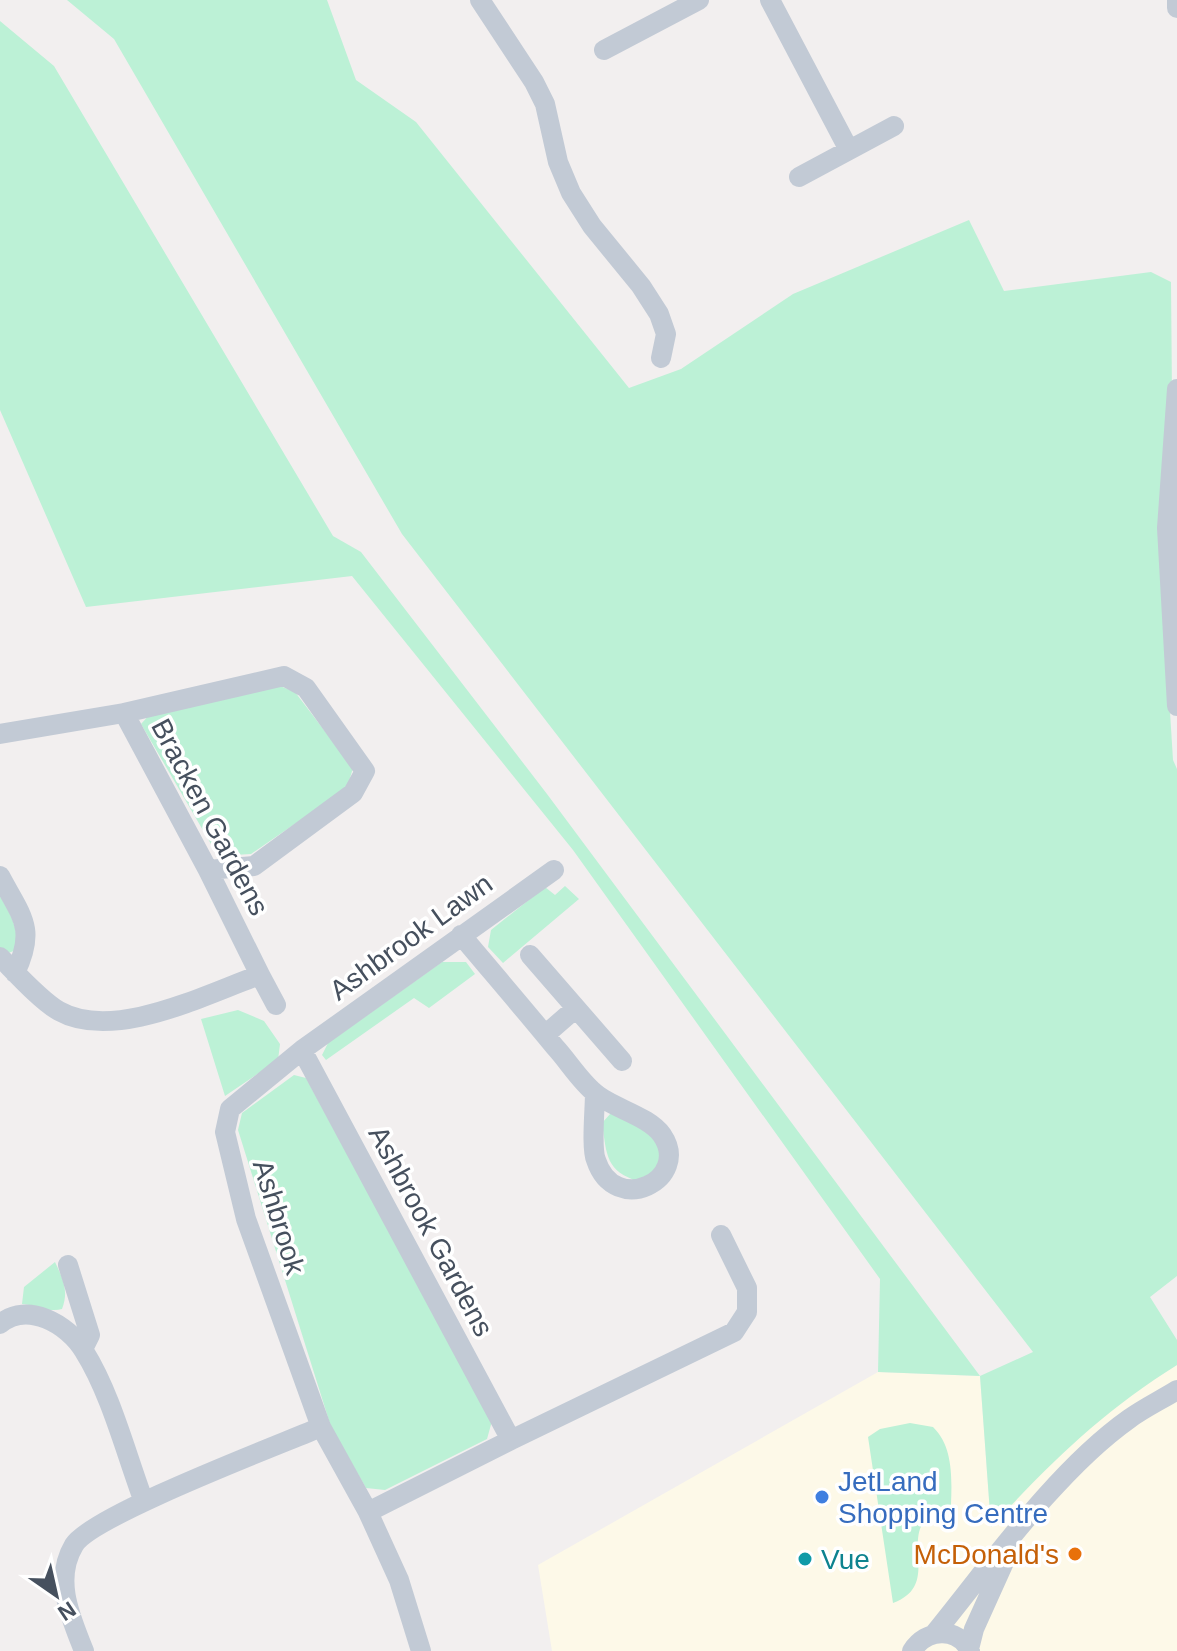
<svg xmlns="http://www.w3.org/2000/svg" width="1177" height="1651" viewBox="0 0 1177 1651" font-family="Arial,sans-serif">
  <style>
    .commercial { fill: #fdf9e8 }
    .green { fill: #bcf1d6 }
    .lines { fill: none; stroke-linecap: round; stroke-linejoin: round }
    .minor { stroke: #c2cad5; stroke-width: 20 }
    .shop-dot { fill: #3f7fe0; stroke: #fff; stroke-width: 3 }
    .food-dot { fill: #e8710a; stroke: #fff; stroke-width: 3 }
    .culture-dot { fill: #0f9aa8; stroke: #fff; stroke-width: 3 }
    .labels { text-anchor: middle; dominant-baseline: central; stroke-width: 7; stroke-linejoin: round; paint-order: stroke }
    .street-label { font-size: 28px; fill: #46505e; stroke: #fff }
    .shop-label { font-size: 28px; fill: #366cbe; stroke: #fff; text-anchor: start }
    .food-label { font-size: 28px; fill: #c56008; stroke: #fff; text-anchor: end }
    .culture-label { font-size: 28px; fill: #0d838f; stroke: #fff; text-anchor: start }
  </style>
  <rect width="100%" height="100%" fill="#f2efef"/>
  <path class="commercial" d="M 1177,1365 L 1177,1651 L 552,1651 L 538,1565 L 878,1372 L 980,1376 L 991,1526 L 1045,1468 L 1094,1423 L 1134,1392 Z"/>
  <path class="green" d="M 67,0 L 327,0 L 356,80 L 416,122 L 629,388 L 681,369 L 793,294 L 969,220 L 1004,291 L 1151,272 L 1171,282 L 1172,398 L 1159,536 L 1173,760 L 1177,769 L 1177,1276 L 1150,1297 L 1177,1340 L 1177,1365 C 1103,1411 1049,1464 991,1527 L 980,1376 L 878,1372 L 880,1279 L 573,850 L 352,576 L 86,607 L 0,410 L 0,21 L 54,66 L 333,536 L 361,552 L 547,794 L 980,1376 L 1033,1352 L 402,534 L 114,39 Z
    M 280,686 L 295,692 L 353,768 L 347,788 L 251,854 L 218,856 L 141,724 L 152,712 Z
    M 565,886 L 579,899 L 503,963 L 488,947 L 491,930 L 545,887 L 555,895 Z
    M 0,896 C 10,913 20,930 16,950 L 6,954 L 0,950 Z
    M 442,962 L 466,962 L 475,974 L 429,1008 L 414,998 L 326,1060 L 322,1055 L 328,1043 Z
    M 238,1010 L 264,1021 L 280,1044 L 278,1060 L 225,1096 L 201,1019 Z
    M 294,1075 L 306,1078 L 492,1421 L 487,1439 L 385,1490 L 366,1488 L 331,1427 L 238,1130 L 242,1113 Z
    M 611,1113 L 640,1127 L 662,1145 L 657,1169 L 640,1182 C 605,1171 607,1155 602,1123 Z
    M 55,1262 C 63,1279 69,1291 62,1309 C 50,1313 36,1305 22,1304 L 24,1287 Z
    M 910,1423 L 933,1427 C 953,1446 952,1478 951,1504 L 950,1508 C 944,1510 936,1511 931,1514 C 899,1538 942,1585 893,1603 L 868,1437 L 880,1429 Z"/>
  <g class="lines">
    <path class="minor" d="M 480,0 L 534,82 L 545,104 L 558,162 L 571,193 L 592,226 L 641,286 L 659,314 L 666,334 L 661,358
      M 770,0 L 849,150
      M 1177,0 L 1177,8
      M 604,50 L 699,0
      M 799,177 L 894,126
      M 1177,389 L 1167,528 L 1177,706
      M 124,713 L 284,676 L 306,688 L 365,771 L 353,793 L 254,866 L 208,870
      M 0,734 L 124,713 L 208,870 L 260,975 C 206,994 114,1042 59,1011 C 41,1001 15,972 0,957
      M 0,876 C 21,916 37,928 15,973
      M 461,935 C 492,972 524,1009 555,1047 C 568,1061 580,1081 595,1093 C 612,1108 649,1116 662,1135 C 692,1179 615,1218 596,1160 C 591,1148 595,1109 595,1093
      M 530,955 L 622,1061
      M 260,975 L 276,1005
      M 545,1035 L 576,1008
      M 302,1050 L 511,1440 L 368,1512
      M 68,1265 L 90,1335 L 83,1349
      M 0,1324 C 27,1301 68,1324 84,1351 C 111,1394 126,1454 144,1502
      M 321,1427 L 246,1219 L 225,1132 L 230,1109 L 302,1050 L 554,870
      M 511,1440 L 734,1332 L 747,1312 L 747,1288 L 721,1235
      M 934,1634 C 990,1565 1057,1470 1129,1419 C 1144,1408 1161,1400 1177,1390
      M 969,1649 L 974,1629 L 1006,1558
      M 84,1651 C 71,1618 53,1580 74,1545 C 91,1516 279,1445 321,1427 L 368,1512 L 399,1580 L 421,1651
      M 912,1651 C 926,1629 957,1626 970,1651"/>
  </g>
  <circle class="shop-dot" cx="822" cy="1497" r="8"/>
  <circle class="food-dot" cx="1075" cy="1554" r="8"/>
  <circle class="culture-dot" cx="805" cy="1559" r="8"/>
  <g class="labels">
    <g class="street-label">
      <text transform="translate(210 817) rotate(62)">Bracken Gardens</text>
      <text transform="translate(411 937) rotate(-36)">Ashbrook Lawn</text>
      <text transform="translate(279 1217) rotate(73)">Ashbrook</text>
      <text transform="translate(431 1231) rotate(62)">Ashbrook Gardens</text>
    </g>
    <g class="shop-label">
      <text x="838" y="1481">JetLand<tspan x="838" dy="32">Shopping Centre</tspan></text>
    </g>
    <g class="food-label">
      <text x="1059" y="1554">McDonald's</text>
    </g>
    <g class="culture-label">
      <text x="821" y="1559">Vue</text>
    </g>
  </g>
  <g transform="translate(56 1595) rotate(146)" stroke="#ffffff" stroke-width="6" paint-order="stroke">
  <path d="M0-6L14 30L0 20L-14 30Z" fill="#46505e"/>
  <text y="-12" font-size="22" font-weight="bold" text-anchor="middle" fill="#46505e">N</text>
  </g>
</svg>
